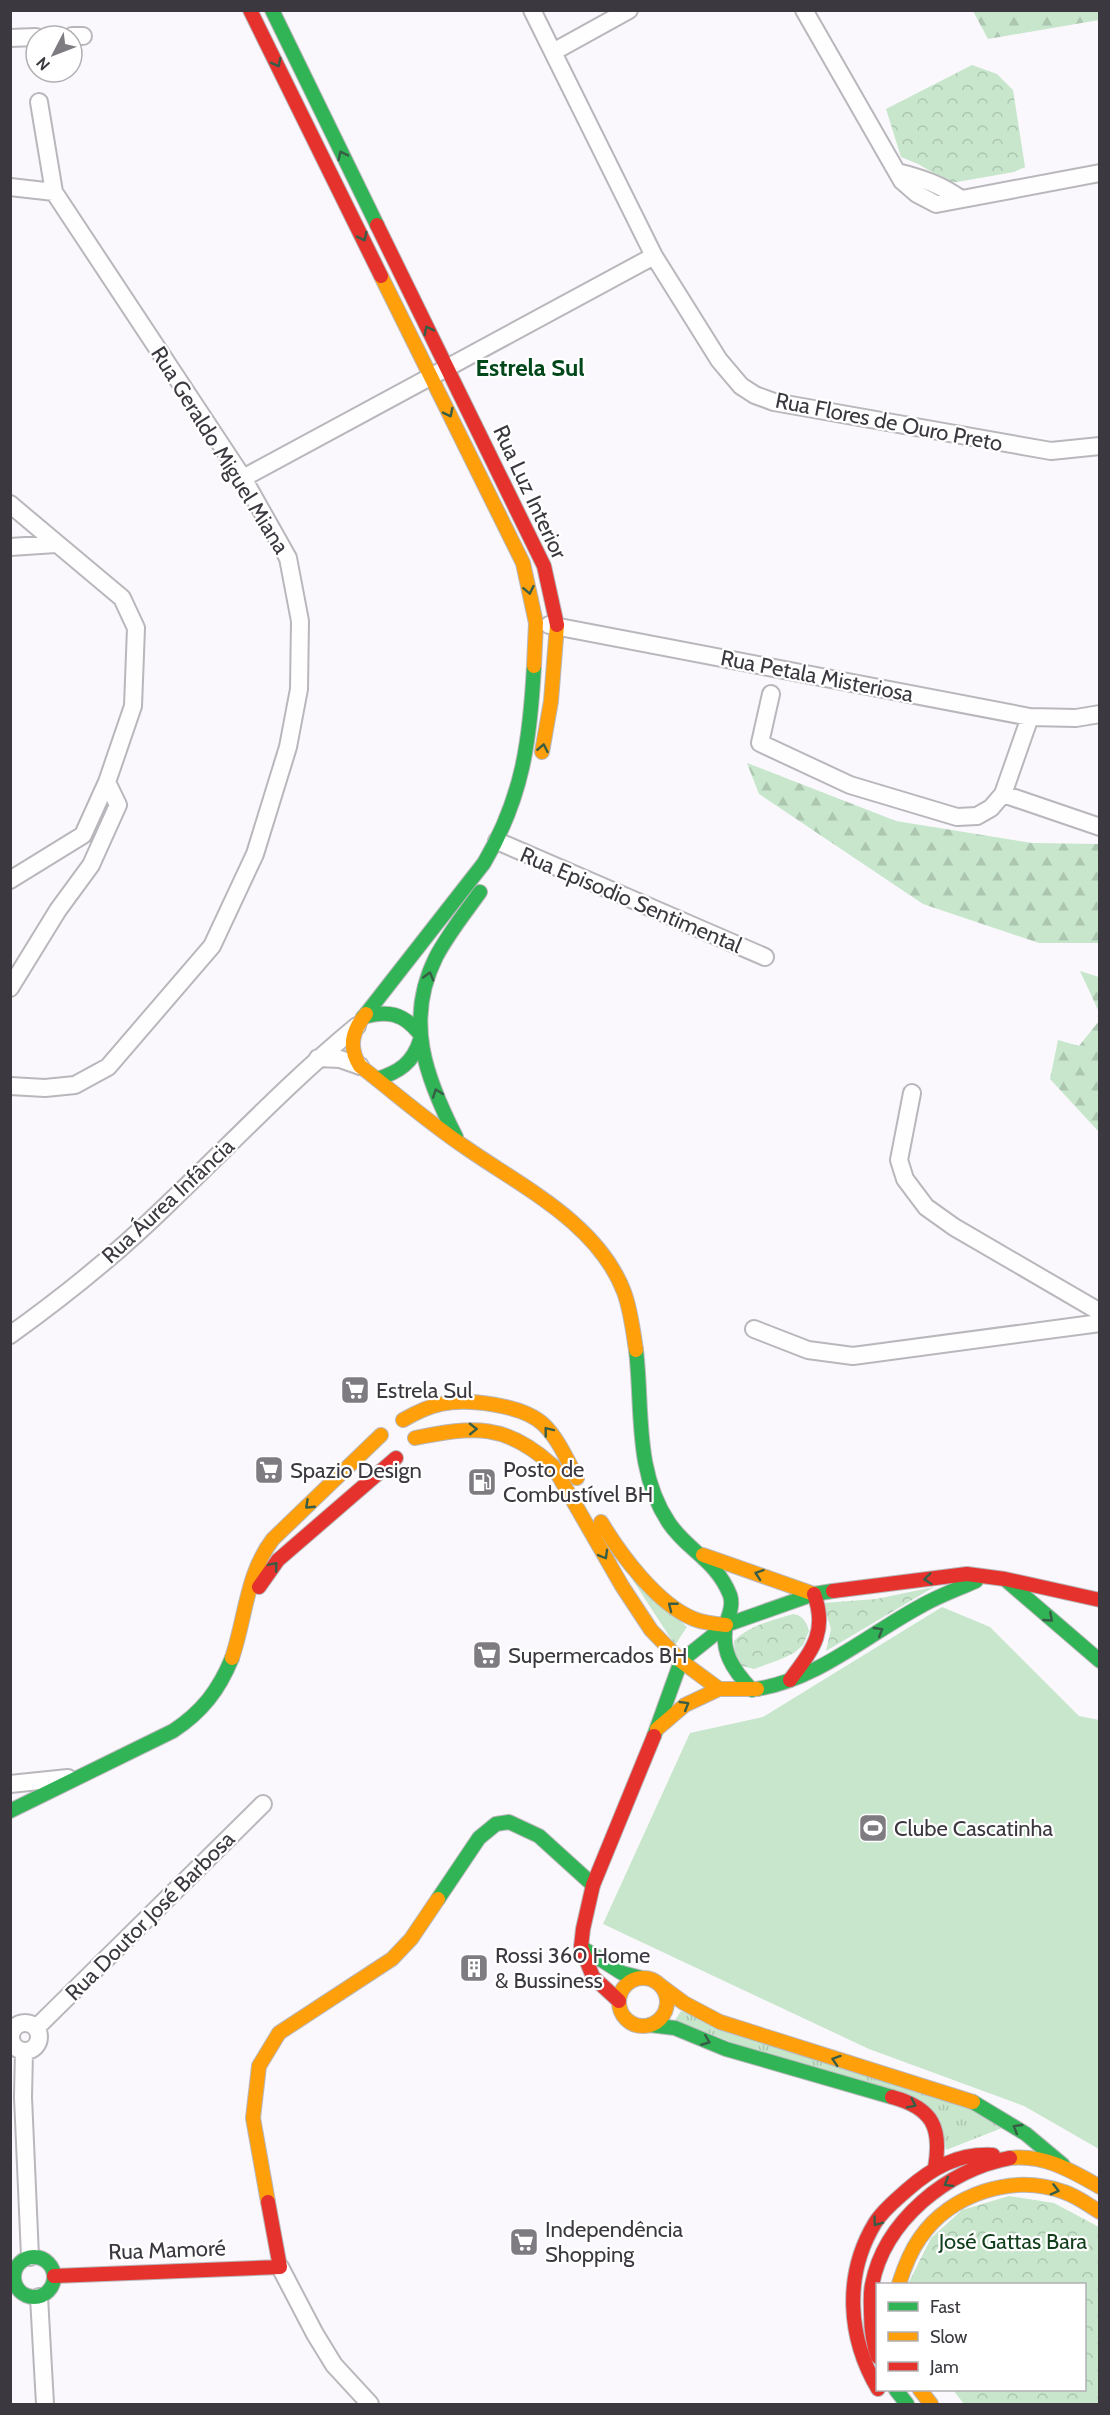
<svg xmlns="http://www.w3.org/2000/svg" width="1110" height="2415" viewBox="0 0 1110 2415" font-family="Cabin,sans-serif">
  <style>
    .grass { fill: url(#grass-tufts) }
    .forest { fill: url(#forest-firs) }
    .park { fill: url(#park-crowns) }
    .pitch { fill: #c7e6cc }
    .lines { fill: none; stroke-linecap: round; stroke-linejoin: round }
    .street-casing { stroke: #b9b7bb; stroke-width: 20 }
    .fast-casing { stroke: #b9b7bb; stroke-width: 16 }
    .slow-casing { stroke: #b9b7bb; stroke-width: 16 }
    .jam-casing { stroke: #b9b7bb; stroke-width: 16 }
    .street { stroke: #fefeff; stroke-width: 16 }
    .fast { stroke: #30b455; stroke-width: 14 }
    .slow { stroke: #ff9f0a; stroke-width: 14 }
    .jam { stroke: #e5322d; stroke-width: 14 }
    .oneway { stroke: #385d46 }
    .labels { text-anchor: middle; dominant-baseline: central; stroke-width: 4.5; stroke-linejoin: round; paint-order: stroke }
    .street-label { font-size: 22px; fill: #3b383f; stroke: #fff }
    .poi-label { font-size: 22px; fill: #3b383f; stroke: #fff; text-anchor: start }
    .park-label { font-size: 22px; fill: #113f1c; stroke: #fff }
    .neighbourhood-label { font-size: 24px; font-weight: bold; fill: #004719; stroke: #fff }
  </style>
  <defs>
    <pattern id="grass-tufts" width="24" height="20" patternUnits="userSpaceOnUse" patternTransform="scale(1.5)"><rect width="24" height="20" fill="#c7e6cc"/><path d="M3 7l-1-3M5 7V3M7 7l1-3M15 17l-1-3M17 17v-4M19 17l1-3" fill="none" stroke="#acc6b0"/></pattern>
    <pattern id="forest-firs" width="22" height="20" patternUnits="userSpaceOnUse" patternTransform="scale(1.5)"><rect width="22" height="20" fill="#c7e6cc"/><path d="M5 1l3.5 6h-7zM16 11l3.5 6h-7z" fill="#acc6b0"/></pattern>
    <pattern id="park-crowns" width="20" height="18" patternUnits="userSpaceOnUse" patternTransform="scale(1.5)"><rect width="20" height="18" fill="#c7e6cc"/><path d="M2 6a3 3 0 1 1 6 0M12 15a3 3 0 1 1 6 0" fill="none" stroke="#acc6b0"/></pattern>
  </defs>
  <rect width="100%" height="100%" fill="#faf8fc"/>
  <path class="grass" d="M 619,1559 L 687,1627 L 675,1645 Z
    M 681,2011 L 971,2107 L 1002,2128 L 946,2150 L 941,2124 L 675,2020 Z"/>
  <path class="forest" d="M 973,11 L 1099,11 L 1099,20 L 988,39 Z
    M 747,763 L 896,821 L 1032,843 L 1099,844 L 1099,943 L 1039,943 L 923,904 L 759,794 Z
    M 1080,971 L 1099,977 L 1099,1012 Z
    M 1099,1021 L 1099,1132 L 1050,1079 L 1058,1040 L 1079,1046 Z"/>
  <path class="park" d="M 972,65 L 997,74 L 1013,90 L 1025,167 L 1014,172 L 951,183 L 918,164 L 901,157 L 886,109 Z
    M 934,1587 L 826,1651 L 831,1629 L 823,1603 L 876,1599 Z
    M 793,1614 C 802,1615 807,1622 809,1631 L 803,1645 L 794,1653 L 779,1660 L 754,1669 L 735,1664 L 734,1641 C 750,1625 771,1621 793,1614 Z
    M 1009,2196 L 1054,2203 L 1099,2227 L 1099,2404 L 964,2404 L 953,2390 L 1084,2390 L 1084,2284 L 908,2284 L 931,2238 L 962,2210 Z"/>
  <path class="pitch" d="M 942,1607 L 990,1627 L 1079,1716 L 1099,1720 L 1099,2149 L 1024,2106 L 869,2049 L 603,1924 L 690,1733 L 763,1717 Z"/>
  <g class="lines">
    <g class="street-casing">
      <path id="street" d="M 532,10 L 654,256 L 719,360 L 741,386 L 755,395 L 774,402 L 1051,451 L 1100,446
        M 804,10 L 902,181 L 917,194 L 936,204 L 1100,173
        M 72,36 L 83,36
        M 10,38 L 36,37
        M 553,52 L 629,10
        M 897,172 C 922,178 941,185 961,199
        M 10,187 L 54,192
        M 243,478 L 654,256
        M 10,504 L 122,598 L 136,628 L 133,706 L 107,782 L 83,835 L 10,880
        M 10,547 L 56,544
        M 549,625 L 1030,717 L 1076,718 L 1100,714
        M 771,694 L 760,743 L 850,785 L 957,817 L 977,816 L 991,808 L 1003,794
        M 1030,717 L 1003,794 L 1100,827
        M 497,841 L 765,957
        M 10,988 L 58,910 L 91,865 L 118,805 L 107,782
        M 318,1058 L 340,1059 L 360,1066
        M 10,1086 L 45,1088 L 75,1085 L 108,1067 L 212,946 L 255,854 L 288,747 L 299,689 L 300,621 L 288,558 L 243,478 L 54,192 L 39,102
        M 912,1093 L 899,1160 L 905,1179 L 926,1207 L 954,1227 L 1100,1312
        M 754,1329 L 808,1350 L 853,1356 L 1100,1323
        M 10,1335 C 66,1295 119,1252 168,1204 C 231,1144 290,1081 357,1026
        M 10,1784 L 68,1778
        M11 2037a14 14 0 1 1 28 0a14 14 0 1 1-28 0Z
        M 36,2028 L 263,1804
        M 24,2051 L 23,2097 L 30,2257
        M 280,2267 L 315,2334 L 334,2365 L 370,2404
        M 39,2297 L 45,2404"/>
    </g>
    <g class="fast-casing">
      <path id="fast" d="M 272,10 L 377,225
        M 366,1014 L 484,863 C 523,797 530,740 534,666
        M 363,1017 C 387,1010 403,1013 419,1033
        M 377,1079 C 399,1072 413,1063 420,1040
        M 456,1137 C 426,1078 404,1021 436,957 C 448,934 465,913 480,892
        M 636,1350 C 643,1409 634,1471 669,1523 C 688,1551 716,1560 730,1595 C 733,1604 730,1612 727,1621 C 719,1650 733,1670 752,1690
        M 1007,1581 L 1100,1661
        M 757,1689 C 818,1679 867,1635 921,1606 C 938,1596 958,1589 976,1581
        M 654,1736 L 681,1661 L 726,1625 L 814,1594 L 833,1591
        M 10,1811 L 173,1731 C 202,1712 219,1690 232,1658
        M 438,1899 L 479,1838 L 496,1824 L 509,1822 L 539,1836 L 593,1885
        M 581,1947 L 622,1973 L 642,1978
        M 650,2025 L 675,2028 L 726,2049 L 892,2097
        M 973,2102 L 1026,2134 L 1063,2165
        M14 2277a20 20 0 1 1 40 0a20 20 0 1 1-40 0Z
        M 896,2390 L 907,2404"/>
    </g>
    <g class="slow-casing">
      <path id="slow" d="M 381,276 L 523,563 L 536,623 L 534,666
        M 542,752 L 551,701 L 557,625
        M 366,1014 C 352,1031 348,1047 360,1066 C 395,1093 428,1122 465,1147 C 522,1187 598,1223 624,1292 C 631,1311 633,1331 636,1350
        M 403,1420 C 415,1413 427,1407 441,1404 C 468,1398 522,1405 543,1424 C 558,1438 567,1460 577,1478
        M 415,1438 C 474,1426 506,1423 553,1466 L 622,1586 L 651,1630 L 681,1661 L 719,1689 L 757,1689
        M 601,1522 C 621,1555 657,1604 694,1619 C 704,1623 715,1624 726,1625
        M 703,1555 L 814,1594
        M 232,1658 C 246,1617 246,1574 273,1539 L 381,1435
        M 657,1729 L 685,1705 L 719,1689
        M619 2002a24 24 0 1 1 48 0a24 24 0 1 1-48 0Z
        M 661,1986 L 684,2003 L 720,2022 L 973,2102
        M 1010,2158 C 1044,2154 1072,2171 1100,2187
        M 268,2202 L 253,2118 L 259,2066 L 279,2033 L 392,1959 L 411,1939 L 438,1899
        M 899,2284 C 904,2268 910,2252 920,2238 C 950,2194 1013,2173 1064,2192 C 1077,2196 1088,2205 1100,2212
        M 920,2390 L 931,2404"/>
    </g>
    <g class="jam-casing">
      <path id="jam" d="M 250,10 L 381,276
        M 377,225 L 544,566 L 557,625
        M 259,1587 L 278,1560 L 396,1458
        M 833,1591 L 967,1574 L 1005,1579 L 1100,1600
        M 790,1680 C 812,1650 828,1632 814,1594
        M 619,2001 L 593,1977 L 581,1947 L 583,1929 L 593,1885 L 654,1736
        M 892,2097 C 933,2108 942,2128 935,2168
        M 54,2276 L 280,2267 L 268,2202
        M 878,2357 C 872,2342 871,2328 871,2312 C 871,2303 870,2294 872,2285 C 884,2221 948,2169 1010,2158
        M 878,2389 C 848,2338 843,2276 875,2223 C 883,2210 896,2200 907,2190 C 932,2168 958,2153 993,2155"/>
    </g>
    <use href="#street" class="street"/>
    <use href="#fast" class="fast"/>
    <use href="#slow" class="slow"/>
    <use href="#jam" class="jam"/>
  </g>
  <defs><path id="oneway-chevron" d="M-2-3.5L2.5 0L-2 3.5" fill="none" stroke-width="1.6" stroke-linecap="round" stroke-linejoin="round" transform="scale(1.5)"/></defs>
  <g class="oneway">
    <use href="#oneway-chevron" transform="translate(277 63) rotate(63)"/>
    <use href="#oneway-chevron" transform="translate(342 155) rotate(-116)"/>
    <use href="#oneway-chevron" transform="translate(363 237) rotate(64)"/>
    <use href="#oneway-chevron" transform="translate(428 330) rotate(-116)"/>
    <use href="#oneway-chevron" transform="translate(449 413) rotate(64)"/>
    <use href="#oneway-chevron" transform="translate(529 590) rotate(78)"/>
    <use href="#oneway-chevron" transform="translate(543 748) rotate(-79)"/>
    <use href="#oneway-chevron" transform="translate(429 976) rotate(-74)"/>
    <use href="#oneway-chevron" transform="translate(437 1093) rotate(-110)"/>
    <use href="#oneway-chevron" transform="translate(473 1429) rotate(-1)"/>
    <use href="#oneway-chevron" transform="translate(548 1431) rotate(-128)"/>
    <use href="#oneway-chevron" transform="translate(309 1505) rotate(137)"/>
    <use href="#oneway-chevron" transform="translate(604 1555) rotate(60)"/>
    <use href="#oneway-chevron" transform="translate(274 1566) rotate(-50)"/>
    <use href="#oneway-chevron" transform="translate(759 1574) rotate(-161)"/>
    <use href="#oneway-chevron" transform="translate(928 1579) rotate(174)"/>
    <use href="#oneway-chevron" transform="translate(672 1606) rotate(-142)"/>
    <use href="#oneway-chevron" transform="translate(1049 1618) rotate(41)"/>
    <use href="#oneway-chevron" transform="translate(879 1631) rotate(-31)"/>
    <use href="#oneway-chevron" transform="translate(685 1705) rotate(-31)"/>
    <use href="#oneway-chevron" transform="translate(706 2041) rotate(22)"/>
    <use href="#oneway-chevron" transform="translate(836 2060) rotate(-162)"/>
    <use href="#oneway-chevron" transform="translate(912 2104) rotate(26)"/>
    <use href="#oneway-chevron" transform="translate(1017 2128) rotate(-149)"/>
    <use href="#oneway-chevron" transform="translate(948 2183) rotate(150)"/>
    <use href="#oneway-chevron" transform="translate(1055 2190) rotate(14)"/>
    <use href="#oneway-chevron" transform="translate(877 2222) rotate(126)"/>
  </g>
  <defs>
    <g id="supermarket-square" transform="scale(1.5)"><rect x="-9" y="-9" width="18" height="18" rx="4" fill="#7e7b81" stroke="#fff"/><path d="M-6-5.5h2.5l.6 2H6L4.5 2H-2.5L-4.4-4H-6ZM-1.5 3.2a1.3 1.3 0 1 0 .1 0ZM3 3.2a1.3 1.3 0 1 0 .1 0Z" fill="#fff"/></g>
    <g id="fuel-square" transform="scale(1.5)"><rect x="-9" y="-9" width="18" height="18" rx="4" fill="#7e7b81" stroke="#fff"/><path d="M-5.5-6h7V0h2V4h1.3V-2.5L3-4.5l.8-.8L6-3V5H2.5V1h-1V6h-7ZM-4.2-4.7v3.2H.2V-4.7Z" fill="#fff"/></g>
    <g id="stadium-square" transform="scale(1.5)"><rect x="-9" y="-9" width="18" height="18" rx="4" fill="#7e7b81" stroke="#fff"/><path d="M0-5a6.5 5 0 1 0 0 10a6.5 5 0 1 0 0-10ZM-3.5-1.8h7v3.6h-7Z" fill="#fff"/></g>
    <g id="building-square" transform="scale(1.5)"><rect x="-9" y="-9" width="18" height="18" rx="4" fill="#7e7b81" stroke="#fff"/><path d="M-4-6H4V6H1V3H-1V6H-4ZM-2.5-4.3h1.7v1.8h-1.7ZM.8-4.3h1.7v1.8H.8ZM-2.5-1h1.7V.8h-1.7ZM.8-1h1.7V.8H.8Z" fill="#fff"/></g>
  </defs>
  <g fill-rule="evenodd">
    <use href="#supermarket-square" x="355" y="1390"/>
    <use href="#supermarket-square" x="269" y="1470"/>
    <use href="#fuel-square" x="482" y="1482"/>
    <use href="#supermarket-square" x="487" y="1655"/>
    <use href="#stadium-square" x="873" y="1828"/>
    <use href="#building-square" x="474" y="1968"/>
    <use href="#supermarket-square" x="524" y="2242"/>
  </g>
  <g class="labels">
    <g class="street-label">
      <text transform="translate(889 422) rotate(11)">Rua Flores de Ouro Preto</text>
      <text transform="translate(220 450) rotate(58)">Rua Geraldo Miguel Miana</text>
      <text transform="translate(530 492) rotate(65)">Rua Luz Interior</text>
      <text transform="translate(817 676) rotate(11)">Rua Petala Misteriosa</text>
      <text transform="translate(631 900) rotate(23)">Rua Episodio Sentimental</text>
      <text transform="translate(168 1201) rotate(-43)">Rua Áurea Infância</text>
      <text transform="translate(150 1916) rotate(-45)">Rua Doutor José Barbosa</text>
      <text transform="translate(167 2250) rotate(-2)">Rua Mamoré</text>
    </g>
    <g class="poi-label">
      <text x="376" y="1390">Estrela Sul</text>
      <text x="503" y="1469">Posto de<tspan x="503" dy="25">Combustível BH</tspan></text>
      <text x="290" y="1470">Spazio Design</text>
      <text x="508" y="1655">Supermercados BH</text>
      <text x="894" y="1828">Clube Cascatinha</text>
      <text x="495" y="1955">Rossi 360 Home<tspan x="495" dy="25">&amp; Bussiness</tspan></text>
      <text x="545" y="2229">Independência<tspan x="545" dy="25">Shopping</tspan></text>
    </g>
    <g class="park-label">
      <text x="1013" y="2241">José Gattas Bara</text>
    </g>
    <g class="neighbourhood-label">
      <text x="530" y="367">Estrela Sul</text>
    </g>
  </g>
  <rect width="1110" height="2415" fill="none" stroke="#3b383f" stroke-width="24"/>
  <rect x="876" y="2283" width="210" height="108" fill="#ffffff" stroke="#b1afb2" stroke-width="1.5"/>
  <rect x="888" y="2302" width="30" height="9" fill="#30b455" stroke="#b1afb2" stroke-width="1.5"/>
  <text x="930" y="2313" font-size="18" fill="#3b383f">Fast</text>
  <rect x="888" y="2332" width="30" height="9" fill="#ff9f0a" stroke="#b1afb2" stroke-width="1.5"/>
  <text x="930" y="2343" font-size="18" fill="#3b383f">Slow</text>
  <rect x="888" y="2362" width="30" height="9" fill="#e5322d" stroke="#b1afb2" stroke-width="1.5"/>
  <text x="930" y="2373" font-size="18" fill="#3b383f">Jam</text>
  <g transform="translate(54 54) rotate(228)"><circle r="28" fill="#ffffff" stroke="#b1afb2" stroke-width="1.5"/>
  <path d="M0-4.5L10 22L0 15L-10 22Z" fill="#7e7b81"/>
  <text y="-9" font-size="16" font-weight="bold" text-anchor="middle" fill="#3b383f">N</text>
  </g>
</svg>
